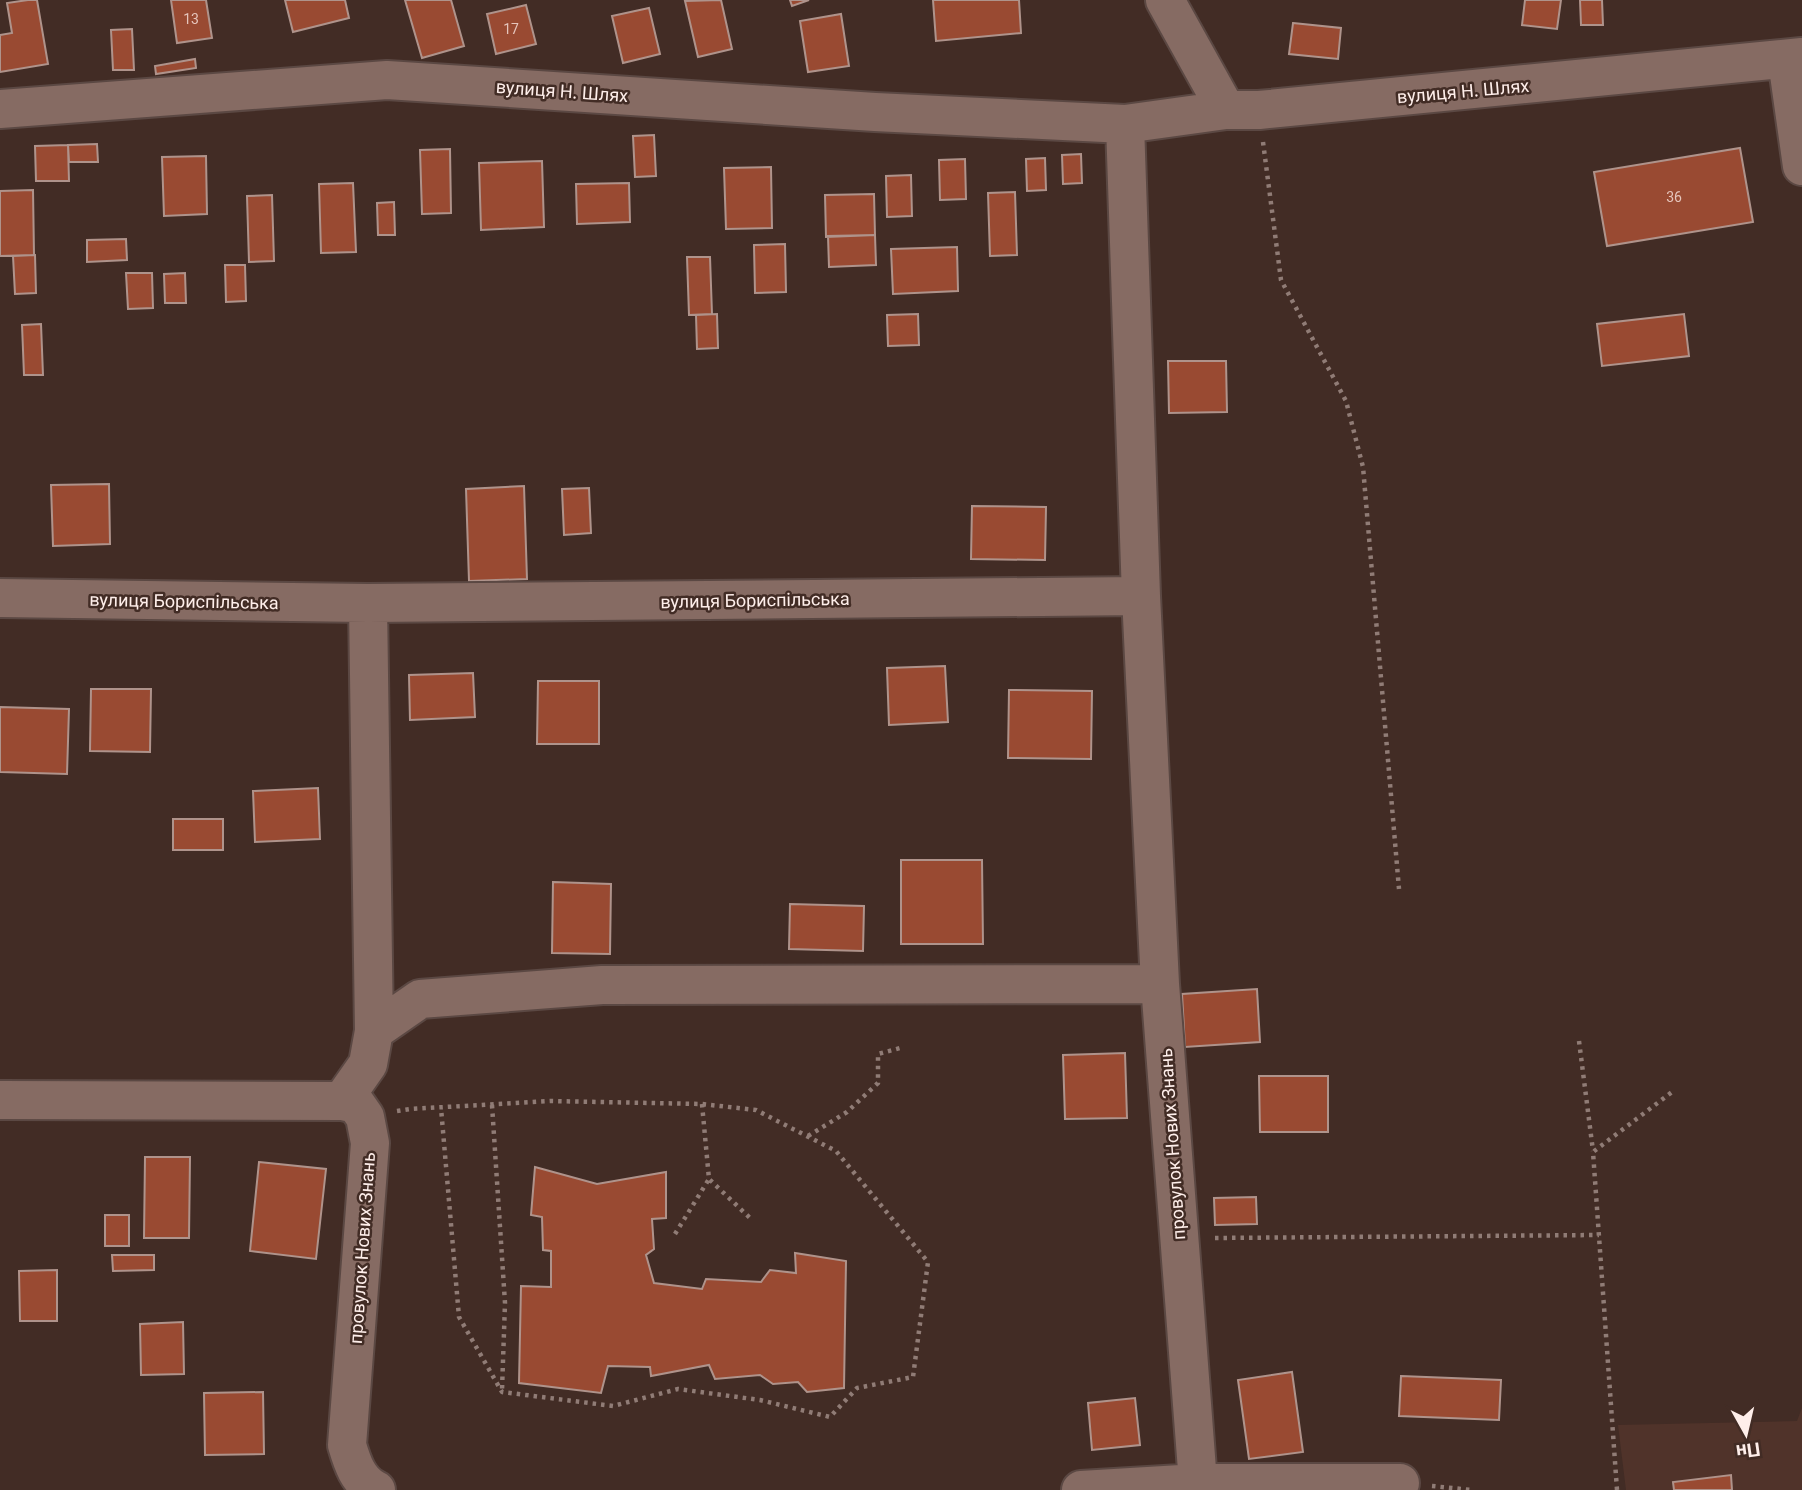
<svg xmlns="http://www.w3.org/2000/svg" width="1802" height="1490" viewBox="0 0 1802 1490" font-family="Roboto,sans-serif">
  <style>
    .built { fill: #50332a }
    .building { fill: #994a32; stroke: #af938b; stroke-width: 2 }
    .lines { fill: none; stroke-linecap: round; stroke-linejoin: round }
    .minor-casing { stroke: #5b4843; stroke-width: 42 }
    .path { stroke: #907c76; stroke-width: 4.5; stroke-dasharray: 3.5 5; stroke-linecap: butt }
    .minor { stroke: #866b63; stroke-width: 38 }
    .labels { text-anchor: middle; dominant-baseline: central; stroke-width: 5; stroke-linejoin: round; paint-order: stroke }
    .number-label { font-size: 14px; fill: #e5c5bc }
    .street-label { font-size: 18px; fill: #feeeea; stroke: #422c25 }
  </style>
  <rect width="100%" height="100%" fill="#422c25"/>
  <path class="built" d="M 1802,1408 L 1802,1490 L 1626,1490 L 1618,1425 L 1797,1421 Z"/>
  <path class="building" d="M 28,0 L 37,0 L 48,64 L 0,72 L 0,35 L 12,33 L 7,3 Z
    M 171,0 L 206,0 L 212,38 L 177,43 Z
    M 285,0 L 345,0 L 349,18 L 293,32 Z
    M 405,0 L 451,0 L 464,46 L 422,58 Z
    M 721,0 L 732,49 L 698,57 L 685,1 Z
    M 790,0 L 809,0 L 792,6 Z
    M 933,0 L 1019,0 L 1021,33 L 936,41 Z
    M 1525,0 L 1561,0 L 1557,29 L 1522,25 Z
    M 1580,0 L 1602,0 L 1603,25 L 1581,25 Z
    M 526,5 L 536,44 L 496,54 L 487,14 Z
    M 649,8 L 660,54 L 623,63 L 612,16 Z
    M 841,14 L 849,66 L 808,72 L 800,21 Z
    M 1293,23 L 1341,28 L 1338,59 L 1289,54 Z
    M 132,29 L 134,70 L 113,70 L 111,30 Z
    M 195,59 L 196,68 L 156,74 L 155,66 Z
    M 654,135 L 656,176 L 635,177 L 633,136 Z
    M 97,144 L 98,162 L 69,162 L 68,145 Z
    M 68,145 L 69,181 L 36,181 L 35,146 Z
    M 1740,148 L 1753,222 L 1607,246 L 1594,172 Z
    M 450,149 L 451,213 L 422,214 L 420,150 Z
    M 1081,154 L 1082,183 L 1063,184 L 1062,155 Z
    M 206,156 L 207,214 L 164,216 L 162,157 Z
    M 1045,158 L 1046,190 L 1027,191 L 1026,159 Z
    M 965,159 L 966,199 L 940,200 L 939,160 Z
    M 542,161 L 544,227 L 481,230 L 479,163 Z
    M 771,167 L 772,228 L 726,229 L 724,168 Z
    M 911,175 L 912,216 L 887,217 L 886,176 Z
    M 353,183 L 356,252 L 321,253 L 319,184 Z
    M 629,183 L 630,222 L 577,224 L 576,184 Z
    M 33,190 L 34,255 L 0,256 L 0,191 Z
    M 1015,192 L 1017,255 L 990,256 L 988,193 Z
    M 874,194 L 875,235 L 826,237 L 825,195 Z
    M 272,195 L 274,261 L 249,262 L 247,196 Z
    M 394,202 L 395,235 L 378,235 L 377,203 Z
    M 875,235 L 876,265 L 829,267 L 828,236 Z
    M 126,239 L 127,260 L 87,262 L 87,240 Z
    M 785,244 L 786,292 L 755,293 L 754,245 Z
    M 957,247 L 958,291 L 893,294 L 891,249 Z
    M 35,255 L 36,293 L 15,294 L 13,256 Z
    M 687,257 L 710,257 L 712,314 L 689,315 Z
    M 225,265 L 245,265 L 246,301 L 226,302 Z
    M 126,273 L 152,273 L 153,308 L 128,309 Z
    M 185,273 L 186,303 L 165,303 L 164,274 Z
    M 717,314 L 718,348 L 697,349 L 696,315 Z
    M 918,314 L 919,345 L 888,346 L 887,315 Z
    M 1684,314 L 1689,356 L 1602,366 L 1597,324 Z
    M 41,324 L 43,375 L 24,375 L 22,325 Z
    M 1168,361 L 1226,361 L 1227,412 L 1169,413 Z
    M 109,484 L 110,544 L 53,546 L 51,485 Z
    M 524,486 L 527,579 L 469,581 L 466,489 Z
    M 589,488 L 591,533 L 564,535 L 562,489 Z
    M 972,506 L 1046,507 L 1045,560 L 971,559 Z
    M 945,666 L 948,722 L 889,725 L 887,668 Z
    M 473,673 L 475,717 L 410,720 L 409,675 Z
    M 538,681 L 599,681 L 599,744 L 537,744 Z
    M 91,689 L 151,689 L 150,752 L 90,751 Z
    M 1009,690 L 1092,691 L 1091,759 L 1008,758 Z
    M 0,707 L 69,709 L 67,774 L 0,772 Z
    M 318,788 L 320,839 L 255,842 L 253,791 Z
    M 173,819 L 223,819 L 223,850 L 173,850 Z
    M 901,860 L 982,860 L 983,944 L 901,944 Z
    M 553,882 L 611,884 L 610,954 L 552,953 Z
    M 790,904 L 864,906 L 863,951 L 789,949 Z
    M 1257,989 L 1260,1042 L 1185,1047 L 1182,994 Z
    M 1125,1053 L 1127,1118 L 1065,1119 L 1063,1055 Z
    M 1259,1076 L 1328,1076 L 1328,1132 L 1260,1132 Z
    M 145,1157 L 190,1157 L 189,1238 L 144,1238 Z
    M 259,1162 L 326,1169 L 316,1259 L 250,1251 Z
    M 535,1167 L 597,1184 L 666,1172 L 666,1218 L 652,1219 L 654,1249 L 646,1255 L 654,1283 L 702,1289 L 706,1279 L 761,1282 L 770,1270 L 796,1273 L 795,1253 L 846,1261 L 844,1388 L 807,1392 L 798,1382 L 773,1384 L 760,1375 L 715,1379 L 709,1365 L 651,1376 L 650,1367 L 608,1366 L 601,1393 L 519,1383 L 521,1286 L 551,1287 L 551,1251 L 543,1250 L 542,1217 L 531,1215 Z
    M 1256,1197 L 1257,1224 L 1215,1225 L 1214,1198 Z
    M 105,1215 L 129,1215 L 129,1246 L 105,1246 Z
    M 112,1255 L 154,1255 L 154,1270 L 113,1271 Z
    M 57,1270 L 57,1321 L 20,1321 L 19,1271 Z
    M 183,1322 L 184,1374 L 141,1375 L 140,1324 Z
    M 1292,1372 L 1303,1452 L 1249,1459 L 1238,1380 Z
    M 1401,1376 L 1501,1380 L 1499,1420 L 1399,1416 Z
    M 263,1392 L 264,1454 L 205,1455 L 204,1393 Z
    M 1135,1398 L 1140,1445 L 1092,1450 L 1088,1403 Z
    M 1731,1475 L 1732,1490 L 1674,1490 L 1673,1482 Z"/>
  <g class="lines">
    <g class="minor-casing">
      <path id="minor" d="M 1165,0 L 1226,110
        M 1787,60 L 1802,166
        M 0,109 L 387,80 L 875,112 L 1125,124 L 1226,110 L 1259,110 L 1802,57
        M 1125,124 L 1141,596
        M 0,598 L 368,603 L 1141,596 L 1160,984 L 1198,1483
        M 368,603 L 374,1031
        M 0,1100 L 342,1101 L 356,1104 L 365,1117 L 370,1143 L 347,1445 C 352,1462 358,1482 376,1490
        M 342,1101 L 368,1064 L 374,1031 L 420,999 L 602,985 L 1160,984
        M 1081,1490 L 1198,1483 L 1400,1483"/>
    </g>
    <path class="path" d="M 1263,142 L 1281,280 L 1346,401 L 1363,467 L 1399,889
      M 1579,1041 L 1593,1151
      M 702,1104 L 709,1179 L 750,1218
      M 492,1105 L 505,1303 L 502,1390
      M 397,1111 L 410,1109 L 551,1101 L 702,1104 L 756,1110 L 836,1151 L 928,1262 L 913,1377 L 857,1388 L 830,1417 L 760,1400 L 678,1389 L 613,1406 L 502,1392 L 459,1317 L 441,1108
      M 808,1136 L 847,1112 L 878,1083 L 878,1054 L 900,1048
      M 675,1234 L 709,1179
      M 1215,1238 L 1599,1235
      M 1432,1486 L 1471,1490
      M 1617,1490 L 1593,1152 L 1672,1092"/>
    <use href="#minor" class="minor"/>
  </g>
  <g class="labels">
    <g class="number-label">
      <text x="191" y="19">13</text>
      <text x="511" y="29">17</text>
      <text x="1674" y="197">36</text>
    </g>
    <g class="street-label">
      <text transform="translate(562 91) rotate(4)">вулиця Н. Шлях</text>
      <text transform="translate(1463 91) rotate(-5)">вулиця Н. Шлях</text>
      <text transform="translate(755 600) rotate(-1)">вулиця Бориспільська</text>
      <text transform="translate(184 601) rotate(1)">вулиця Бориспільська</text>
      <text transform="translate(1172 1144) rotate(-94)">провулок Нових Знань</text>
      <text transform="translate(362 1248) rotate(-86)">провулок Нових Знань</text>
    </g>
  </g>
  <g transform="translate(1746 1434) rotate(172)" stroke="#422c25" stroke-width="5" paint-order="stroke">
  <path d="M0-5L12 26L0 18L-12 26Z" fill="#feeeea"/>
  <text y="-10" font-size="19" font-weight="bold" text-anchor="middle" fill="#feeeea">Пн</text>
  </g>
</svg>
